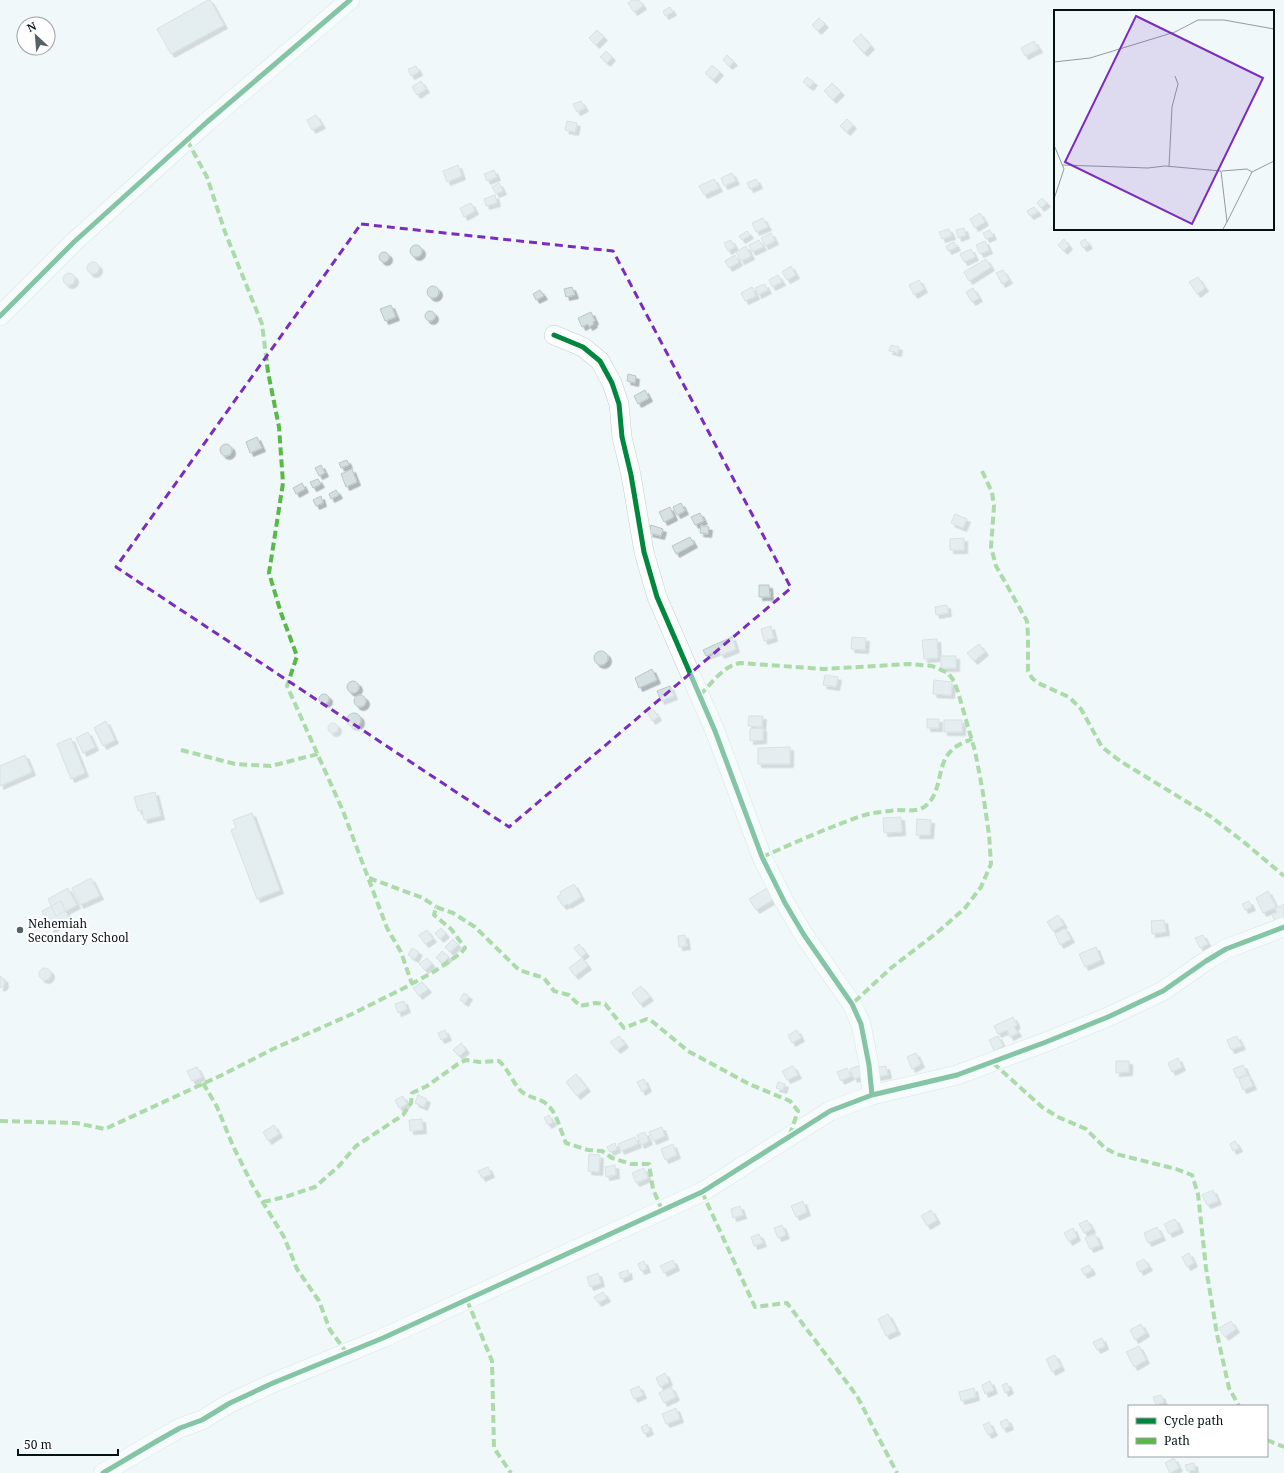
<svg xmlns="http://www.w3.org/2000/svg" width="1284" height="1473" viewBox="0 0 1284 1473" font-family="'Noto Serif',serif">
  <style>
    .building { fill: #d5e0e3; stroke: #bcc6c8; filter: url(#shadow) }
    .lines { fill: none; stroke-linecap: round; stroke-linejoin: round }
    .minor-casing { stroke: #c4cfd1; stroke-width: 20 }
    .minor { stroke: #fdfefe; stroke-width: 19 }
    .quiet { stroke: #58b947; stroke-width: 4; stroke-dasharray: 8 4; stroke-linecap: butt }
    .cycleway-casing { stroke: #fff; stroke-width: 8 }
    .cycleway { stroke: #00873e; stroke-width: 5 }
    .marked { fill: none; stroke: #7b2cbf; stroke-width: 3; stroke-dasharray: 8 5; stroke-linejoin: round }
    .poi-dot { fill: #576265; stroke: #fff; stroke-width: 1.5 }
    .labels { text-anchor: middle; dominant-baseline: central; stroke-width: 4; stroke-linejoin: round; paint-order: stroke }
    .poi-label { font-size: 12px; fill: #051215; stroke: #fff; text-anchor: start }
    .inset-road { fill: none; stroke: #929c9e; stroke-width: 1 }
    .view { fill: #7b2cbf; fill-opacity: 0.15; stroke: #7b2cbf; stroke-width: 2 }
    .inset-edge { fill: none; stroke: #051215; stroke-width: 2 }
  </style>
  <defs>
    <filter id="shadow"><feDropShadow dx="3.5" dy="3.5" stdDeviation="0" flood-color="#0004"/></filter>
  </defs>
  <rect width="100%" height="100%" fill="#f0f8fa"/>
  <path class="building" d="M 208,0 L 210,0 L 224,25 L 171,54 L 157,29 Z
    M 632,0 L 639,0 L 643,6 L 634,12 L 628,3 Z
    M 670,7 L 673,12 L 665,16 L 663,11 Z
    M 819,18 L 825,24 L 818,31 L 812,25 Z
    M 597,30 L 604,37 L 596,45 L 589,38 Z
    M 861,34 L 871,46 L 864,53 L 853,41 Z
    M 1034,41 L 1039,49 L 1025,56 L 1021,48 Z
    M 606,51 L 612,57 L 607,63 L 600,57 Z
    M 727,55 L 734,62 L 729,66 L 723,60 Z
    M 712,65 L 720,72 L 713,80 L 705,73 Z
    M 416,66 L 419,72 L 411,76 L 408,69 Z
    M 807,77 L 814,82 L 810,87 L 803,82 Z
    M 421,81 L 426,89 L 417,95 L 412,87 Z
    M 832,83 L 841,92 L 833,100 L 824,91 Z
    M 581,101 L 585,108 L 577,112 L 573,104 Z
    M 316,115 L 322,125 L 312,130 L 307,120 Z
    M 847,119 L 853,125 L 847,132 L 840,126 Z
    M 567,121 L 577,123 L 575,132 L 565,130 Z
    M 458,165 L 462,176 L 447,182 L 443,171 Z
    M 494,170 L 497,177 L 487,181 L 484,174 Z
    M 732,173 L 736,181 L 724,186 L 721,178 Z
    M 714,179 L 719,188 L 704,195 L 699,186 Z
    M 756,179 L 759,185 L 750,189 L 747,183 Z
    M 499,183 L 503,191 L 496,194 L 492,187 Z
    M 495,195 L 497,203 L 486,206 L 484,199 Z
    M 1042,198 L 1047,203 L 1041,208 L 1037,203 Z
    M 471,203 L 475,211 L 464,217 L 460,208 Z
    M 1034,207 L 1038,212 L 1030,216 L 1027,211 Z
    M 980,213 L 985,222 L 975,228 L 970,219 Z
    M 763,218 L 768,227 L 756,232 L 752,223 Z
    M 964,228 L 966,235 L 958,238 L 956,230 Z
    M 949,229 L 952,236 L 942,239 L 939,232 Z
    M 990,230 L 993,236 L 986,239 L 983,233 Z
    M 747,231 L 750,235 L 742,240 L 739,236 Z
    M 771,233 L 775,241 L 765,246 L 761,238 Z
    M 1064,239 L 1069,246 L 1064,251 L 1058,245 Z
    M 1085,239 L 1089,245 L 1083,248 L 1080,242 Z
    M 731,240 L 735,247 L 728,251 L 724,243 Z
    M 759,240 L 763,247 L 752,252 L 749,245 Z
    M 985,241 L 989,250 L 980,254 L 976,245 Z
    M 954,242 L 957,247 L 948,251 L 946,246 Z
    M410 251a6 6 0 1 1 12 0a6 6 0 1 1-12 0Z
    M 746,246 L 751,256 L 741,261 L 736,252 Z
    M 971,249 L 975,257 L 964,262 L 960,254 Z
    M379 257a5 5 0 1 1 10 0a5 5 0 1 1-10 0Z
    M 735,255 L 739,262 L 729,268 L 725,261 Z
    M 986,259 L 991,267 L 969,281 L 964,272 Z
    M87 268a6 6 0 1 1 12 0a6 6 0 1 1-12 0Z
    M 791,266 L 796,275 L 787,280 L 782,272 Z
    M 1003,270 L 1009,280 L 1002,284 L 996,273 Z
    M63 279a6 6 0 1 1 12 0a6 6 0 1 1-12 0Z
    M 778,275 L 782,282 L 772,287 L 769,280 Z
    M 1198,277 L 1205,288 L 1197,294 L 1189,282 Z
    M 919,280 L 924,289 L 914,295 L 909,285 Z
    M 765,284 L 768,290 L 758,295 L 755,288 Z
    M427 292a6 6 0 1 1 12 0a6 6 0 1 1-12 0Z
    M 572,287 L 575,295 L 566,297 L 564,289 Z
    M 752,287 L 756,296 L 745,301 L 741,293 Z
    M 973,288 L 979,298 L 972,302 L 966,292 Z
    M 540,290 L 544,296 L 536,300 L 533,294 Z
    M 391,305 L 396,317 L 385,321 L 380,309 Z
    M425 316a5 5 0 1 1 10 0a5 5 0 1 1-10 0Z
    M 591,312 L 595,321 L 593,322 L 594,324 L 589,327 L 588,324 L 582,327 L 578,318 Z
    M 891,345 L 899,347 L 898,353 L 889,351 Z
    M 628,374 L 636,376 L 635,383 L 627,381 Z
    M 645,390 L 649,398 L 638,404 L 634,396 Z
    M 257,437 L 262,448 L 250,453 L 246,442 Z
    M220 450a6 6 0 1 1 12 0a6 6 0 1 1-12 0Z
    M 347,460 L 349,465 L 341,468 L 339,463 Z
    M 321,465 L 325,473 L 319,476 L 315,468 Z
    M 352,469 L 357,482 L 346,487 L 341,474 Z
    M 318,479 L 321,484 L 313,488 L 310,482 Z
    M 302,483 L 305,489 L 296,494 L 293,488 Z
    M 336,490 L 339,495 L 331,499 L 329,494 Z
    M 321,496 L 323,503 L 316,506 L 313,500 Z
    M 681,503 L 685,511 L 677,515 L 673,507 Z
    M 670,507 L 674,517 L 664,522 L 659,512 Z
    M 700,513 L 704,521 L 695,525 L 691,517 Z
    M 955,514 L 967,519 L 963,528 L 951,523 Z
    M 651,525 L 663,529 L 661,536 L 649,533 Z
    M 701,525 L 709,527 L 708,534 L 700,533 Z
    M 690,537 L 694,544 L 676,554 L 672,546 Z
    M 964,538 L 964,550 L 950,550 L 950,539 Z
    M 759,585 L 769,585 L 770,597 L 759,597 Z
    M 947,605 L 948,613 L 936,615 L 935,607 Z
    M 771,626 L 774,638 L 764,641 L 761,629 Z
    M 732,637 L 736,649 L 721,655 L 719,651 L 706,656 L 703,650 Z
    M 852,637 L 866,638 L 865,650 L 851,649 Z
    M 937,639 L 938,658 L 924,659 L 922,640 Z
    M 979,644 L 985,652 L 974,661 L 967,653 Z
    M594 658a7 7 0 1 1 14 0a7 7 0 1 1-14 0Z
    M 941,656 L 956,656 L 956,668 L 941,668 Z
    M 652,669 L 657,680 L 639,688 L 635,678 Z
    M 825,675 L 838,677 L 836,687 L 823,685 Z
    M 934,680 L 952,682 L 951,695 L 933,694 Z
    M347 687a6 6 0 1 1 12 0a6 6 0 1 1-12 0Z
    M 670,686 L 674,696 L 661,701 L 657,691 Z
    M319 699a5 5 0 1 1 10 0a5 5 0 1 1-10 0Z
    M354 701a6 6 0 1 1 12 0a6 6 0 1 1-12 0Z
    M 654,710 L 658,717 L 652,721 L 648,713 Z
    M347 720a7 7 0 1 1 14 0a7 7 0 1 1-14 0Z
    M 749,716 L 763,716 L 762,727 L 748,726 Z
    M 927,719 L 939,719 L 939,728 L 927,728 Z
    M 944,720 L 962,720 L 962,732 L 944,732 Z
    M 106,721 L 115,740 L 103,746 L 94,728 Z
    M328 728a5 5 0 1 1 10 0a5 5 0 1 1-10 0Z
    M 763,728 L 763,740 L 750,741 L 750,729 Z
    M 88,732 L 95,747 L 83,753 L 76,738 Z
    M 71,738 L 85,773 L 71,779 L 57,744 Z
    M 790,747 L 790,764 L 758,764 L 758,748 Z
    M 25,755 L 32,772 L 0,786 L 0,766 Z
    M 155,792 L 161,816 L 144,820 L 142,810 L 138,811 L 134,797 Z
    M 252,813 L 280,890 L 257,899 L 231,830 L 236,828 L 233,820 Z
    M 901,817 L 902,832 L 884,833 L 883,818 Z
    M 917,819 L 931,820 L 930,835 L 916,835 Z
    M 91,878 L 100,896 L 80,905 L 72,888 Z
    M 574,884 L 581,897 L 568,905 L 567,904 L 563,906 L 557,897 L 561,894 L 560,892 Z
    M 68,888 L 77,905 L 56,916 L 48,899 Z
    M 767,888 L 774,899 L 756,910 L 749,899 Z
    M 1268,891 L 1276,907 L 1263,913 L 1256,898 Z
    M 61,901 L 70,920 L 51,929 L 42,911 Z
    M 1249,901 L 1252,907 L 1245,910 L 1242,904 Z
    M 1284,904 L 1284,922 L 1277,925 L 1272,915 L 1277,912 L 1275,909 Z
    M 1058,915 L 1064,925 L 1053,931 L 1047,922 Z
    M 1164,920 L 1166,932 L 1152,934 L 1151,921 Z
    M 441,928 L 446,934 L 440,939 L 435,933 Z
    M 1065,928 L 1071,939 L 1060,945 L 1055,934 Z
    M 427,930 L 433,939 L 425,944 L 419,935 Z
    M 685,935 L 687,946 L 679,947 L 678,936 Z
    M 1203,935 L 1208,944 L 1200,948 L 1195,938 Z
    M 453,939 L 458,945 L 450,952 L 445,947 Z
    M 579,944 L 586,953 L 581,957 L 574,948 Z
    M 1096,947 L 1101,960 L 1085,967 L 1079,954 Z
    M 412,948 L 419,952 L 415,959 L 408,955 Z
    M 442,951 L 449,957 L 443,963 L 436,958 Z
    M 427,958 L 432,964 L 425,970 L 419,964 Z
    M 582,958 L 588,966 L 575,976 L 569,968 Z
    M39 974a6 6 0 1 1 12 0a6 6 0 1 1-12 0Z
    M 0,976 L 4,979 L 5,983 L 4,986 L 0,988 Z
    M 422,982 L 428,989 L 419,996 L 413,988 Z
    M 641,986 L 650,997 L 640,1004 L 632,993 Z
    M 464,993 L 469,996 L 465,1003 L 460,1000 Z
    M 404,1001 L 407,1009 L 398,1013 L 395,1004 Z
    M 1013,1017 L 1017,1025 L 1014,1027 L 1018,1033 L 1010,1037 L 1007,1030 L 998,1034 L 994,1026 Z
    M 445,1030 L 448,1037 L 441,1040 L 438,1033 Z
    M 797,1030 L 801,1038 L 792,1043 L 788,1035 Z
    M 619,1036 L 625,1044 L 617,1050 L 610,1042 Z
    M 998,1036 L 1003,1046 L 994,1051 L 989,1040 Z
    M 1237,1036 L 1242,1046 L 1231,1050 L 1227,1040 Z
    M 461,1043 L 466,1050 L 459,1056 L 453,1050 Z
    M 916,1053 L 921,1064 L 912,1069 L 907,1057 Z
    M 1178,1058 L 1182,1067 L 1172,1072 L 1168,1063 Z
    M 1116,1061 L 1129,1061 L 1129,1072 L 1116,1073 Z
    M 861,1065 L 865,1075 L 854,1079 L 850,1069 Z
    M 1243,1065 L 1247,1074 L 1237,1078 L 1233,1069 Z
    M 793,1066 L 798,1075 L 787,1080 L 782,1071 Z
    M 886,1066 L 888,1075 L 876,1077 L 874,1068 Z
    M 197,1067 L 202,1077 L 192,1081 L 187,1071 Z
    M 847,1068 L 851,1076 L 841,1081 L 837,1072 Z
    M 576,1074 L 587,1088 L 577,1096 L 566,1082 Z
    M 1248,1075 L 1253,1086 L 1243,1090 L 1239,1079 Z
    M 644,1079 L 648,1088 L 642,1092 L 637,1082 Z
    M 778,1082 L 785,1084 L 783,1090 L 776,1088 Z
    M 418,1095 L 427,1099 L 424,1107 L 415,1103 Z
    M 403,1096 L 407,1104 L 399,1108 L 395,1100 Z
    M 549,1115 L 553,1122 L 548,1125 L 544,1118 Z
    M 422,1119 L 423,1130 L 410,1131 L 409,1120 Z
    M 274,1125 L 279,1134 L 268,1141 L 263,1132 Z
    M 662,1127 L 665,1136 L 653,1141 L 649,1132 Z
    M 645,1132 L 649,1141 L 641,1145 L 637,1135 Z
    M 635,1137 L 638,1144 L 621,1151 L 618,1144 Z
    M 1235,1141 L 1239,1148 L 1233,1151 L 1230,1144 Z
    M 615,1143 L 617,1149 L 610,1152 L 607,1147 Z
    M 673,1144 L 677,1155 L 665,1160 L 661,1149 Z
    M 589,1154 L 600,1155 L 599,1172 L 588,1171 Z
    M 615,1165 L 616,1175 L 606,1177 L 605,1167 Z
    M 488,1167 L 491,1174 L 482,1178 L 478,1171 Z
    M 644,1168 L 648,1178 L 636,1183 L 632,1173 Z
    M 1213,1190 L 1218,1201 L 1207,1205 L 1202,1195 Z
    M 803,1201 L 807,1212 L 796,1217 L 791,1206 Z
    M 740,1206 L 743,1215 L 733,1218 L 731,1209 Z
    M 931,1210 L 937,1220 L 927,1226 L 921,1216 Z
    M 1175,1219 L 1180,1229 L 1169,1234 L 1164,1224 Z
    M 1087,1220 L 1092,1229 L 1084,1233 L 1079,1224 Z
    M 782,1225 L 786,1235 L 778,1238 L 774,1228 Z
    M 1157,1227 L 1162,1237 L 1148,1243 L 1144,1233 Z
    M 1073,1228 L 1077,1237 L 1069,1242 L 1064,1233 Z
    M 759,1234 L 763,1243 L 754,1246 L 751,1237 Z
    M 1095,1234 L 1100,1245 L 1090,1249 L 1085,1238 Z
    M 1189,1253 L 1194,1263 L 1187,1267 L 1182,1257 Z
    M 1144,1259 L 1149,1267 L 1140,1272 L 1136,1263 Z
    M 673,1260 L 676,1267 L 664,1273 L 660,1266 Z
    M 644,1261 L 647,1269 L 641,1271 L 638,1264 Z
    M 1089,1265 L 1092,1271 L 1084,1275 L 1081,1269 Z
    M 628,1270 L 629,1276 L 621,1279 L 619,1273 Z
    M 598,1273 L 601,1283 L 590,1287 L 587,1277 Z
    M 603,1292 L 607,1298 L 598,1303 L 594,1297 Z
    M 888,1314 L 897,1331 L 886,1336 L 878,1319 Z
    M 1231,1321 L 1236,1329 L 1225,1337 L 1219,1328 Z
    M 1141,1324 L 1146,1333 L 1135,1340 L 1130,1330 Z
    M 1102,1338 L 1105,1346 L 1097,1350 L 1093,1342 Z
    M 1139,1346 L 1146,1360 L 1134,1367 L 1126,1352 Z
    M 1055,1355 L 1061,1367 L 1052,1372 L 1046,1359 Z
    M 665,1373 L 669,1382 L 660,1387 L 656,1378 Z
    M 990,1381 L 994,1390 L 985,1394 L 982,1385 Z
    M 1007,1383 L 1010,1390 L 1005,1393 L 1002,1385 Z
    M 639,1386 L 643,1395 L 634,1399 L 630,1390 Z
    M 671,1387 L 676,1397 L 664,1403 L 659,1393 Z
    M 974,1388 L 976,1397 L 961,1401 L 959,1392 Z
    M 1161,1395 L 1164,1402 L 1156,1405 L 1153,1397 Z
    M 676,1408 L 680,1419 L 666,1424 L 662,1414 Z
    M 1007,1419 L 1010,1426 L 1003,1429 L 1000,1422 Z
    M 989,1422 L 994,1432 L 988,1435 L 983,1425 Z
    M 647,1424 L 650,1431 L 644,1434 L 641,1427 Z
    M 1174,1458 L 1179,1468 L 1170,1473 L 1165,1463 Z
    M 1194,1463 L 1195,1470 L 1187,1471 L 1185,1465 Z"/>
  <g class="lines">
    <g class="minor-casing">
      <path id="minor" d="M 0,316 L 74,242 L 207,122 L 350,0
        M 554,335 L 583,347 L 600,361 L 612,383 L 619,404 L 622,437 L 631,475 L 644,552 L 657,597 L 715,731 L 762,857 L 785,903 L 804,935 L 852,1004 L 861,1024 L 869,1065 L 872,1095
        M 103,1473 L 157,1441 L 180,1428 L 202,1420 L 230,1403 L 273,1383 L 383,1338 L 702,1192 L 830,1111 L 872,1095 L 957,1075 L 1046,1042 L 1108,1017 L 1163,991 L 1206,961 L 1226,949 L 1284,927"/>
    </g>
    <use href="#minor" class="minor"/>
    <path class="quiet" d="M 187,140 L 207,177 L 225,232 L 262,324 L 268,372 L 279,427 L 283,483 L 269,573 L 281,613 L 297,656 L 287,686 L 343,811 L 387,928 L 401,952 L 412,984
      M 982,471 L 992,492 L 994,506 L 991,547 L 996,566 L 1027,621 L 1028,636 L 1028,671 L 1032,678 L 1038,683 L 1069,697 L 1081,709 L 1102,747 L 1120,761 L 1210,816 L 1245,843 L 1284,876
      M 700,695 C 712,683 723,666 740,663 L 824,669 L 909,664 L 932,666 L 948,673 L 954,681 L 958,692 L 975,751 L 982,787 L 989,834 L 991,864 L 981,887 L 965,908 L 939,931 L 891,968 L 852,1004
      M 181,750 L 235,764 L 271,766 L 318,754
      M 762,857 C 785,847 809,836 832,827 C 845,822 859,816 873,813 C 880,812 889,811 897,810 C 906,810 916,812 924,807 C 943,794 936,765 951,751 C 956,745 965,742 972,739
      M 369,878 L 423,898 L 436,907
      M 993,1063 L 1042,1107 L 1058,1117 L 1086,1129 L 1105,1148 L 1116,1154 L 1176,1169 L 1192,1175 L 1198,1194 L 1206,1268 L 1217,1334 L 1229,1388 L 1239,1406
      M 203,1083 L 217,1107 L 233,1146 L 253,1186 L 284,1237 L 297,1269 L 319,1301 L 330,1330 L 347,1353
      M 0,1121 L 76,1123 L 105,1129 L 222,1075 L 273,1049 L 352,1014 L 404,988 L 435,971 L 461,953 L 465,948 L 451,929 L 434,915 L 436,907 L 453,913 L 475,927 L 519,970 L 544,978 L 554,991 L 569,995 L 580,1006 L 595,1003 L 605,1004 L 624,1028 L 647,1019 L 653,1022 L 688,1051 L 749,1084 L 790,1101 L 798,1111 L 789,1137
      M 702,1192 L 755,1307 L 787,1303 L 857,1396 L 897,1473
      M 263,1202 L 285,1197 L 315,1187 L 338,1167 L 356,1146 L 403,1115 L 411,1103 L 412,1093 L 427,1086 L 458,1064 L 466,1060 L 479,1062 L 499,1061 C 508,1069 512,1081 520,1090 C 527,1097 534,1097 542,1101 C 557,1109 559,1128 566,1143 L 588,1150 L 602,1151 L 612,1158 L 631,1164 L 649,1164 L 653,1189 L 662,1210
      M 467,1300 L 492,1361 L 494,1448 L 511,1473
      M 1267,1440 L 1284,1447"/>
    <g class="cycleway-casing">
      <path id="cycleway" d="M 0,316 L 74,242 L 207,122 L 350,0
        M 554,335 L 583,347 L 600,361 L 612,383 L 619,404 L 622,437 L 631,475 L 644,552 L 657,597 L 715,731 L 762,857 L 785,903 L 804,935 L 852,1004 L 861,1024 L 869,1065 L 872,1095
        M 103,1473 L 157,1441 L 180,1428 L 202,1420 L 230,1403 L 273,1383 L 383,1338 L 702,1192 L 830,1111 L 872,1095 L 957,1075 L 1046,1042 L 1108,1017 L 1163,991 L 1206,961 L 1226,949 L 1284,927"/>
    </g>
    <use href="#cycleway" class="cycleway"/>
  </g>
  <path d="M0 0H1284V1473H0ZM 361,224 L 613,251 L 791,588 L 509,827 L 116,567 Z" fill="#f0f8fa" fill-opacity=".55" fill-rule="evenodd"/>
  <path class="marked" d="M 361,224 L 613,251 L 791,588 L 509,827 L 116,567 Z"/>
  <circle class="poi-dot" cx="20" cy="930" r="4"/>
  <g class="labels">
    <g class="poi-label">
      <text x="28" y="923">Nehemiah<tspan x="28" dy="14">Secondary School</tspan></text>
    </g>
  </g>
  <g transform="translate(1054 10)">
    <rect width="220" height="220" fill="#f0f8fa"/>
    <path class="inset-road" d="M 0,52 L 36,48 L 121,22 L 144,10 L 170,10 L 220,19M 0,135 L 10,159 L 0,189M 9,155 L 94,158 L 111,156 L 167,161 L 173,212 L 169,219M 115,157 L 118,97 L 124,74 L 121,66M 168,161 L 193,159 L 198,162M 173,212 L 198,162 L 220,151"/>
    <path class="view" d="M 82,6 L 209,68 L 138,214 L 11,152 Z"/>
    <rect width="220" height="220" class="inset-edge"/>
  </g>
  <rect x="1128" y="1405" width="140" height="52" fill="#ffffff" stroke="#9ba0a1"/>
  <rect x="1136" y="1418" width="20" height="6" fill="#00873e" stroke="#9ba0a1"/>
  <text x="1164" y="1425" font-size="12" fill="#051215">Cycle path</text>
  <rect x="1136" y="1438" width="20" height="6" fill="#58b947" stroke="#9ba0a1"/>
  <text x="1164" y="1445" font-size="12" fill="#051215">Path</text>
  <g transform="translate(36 36) rotate(334)"><circle r="19" fill="#ffffff" stroke="#9ba0a1"/>
  <path d="M0-3L7 15L0 10L-7 15Z" fill="#576265"/>
  <text y="-6" font-size="11" font-weight="bold" text-anchor="middle" fill="#051215">N</text>
  </g>
  <path d="M18 1449v6h100v-6" fill="none" stroke="#051215" stroke-width="2"/>
  <text x="24" y="1449" font-size="12" fill="#051215" stroke="#ffffff" stroke-width="3" paint-order="stroke">50 m</text>
</svg>
